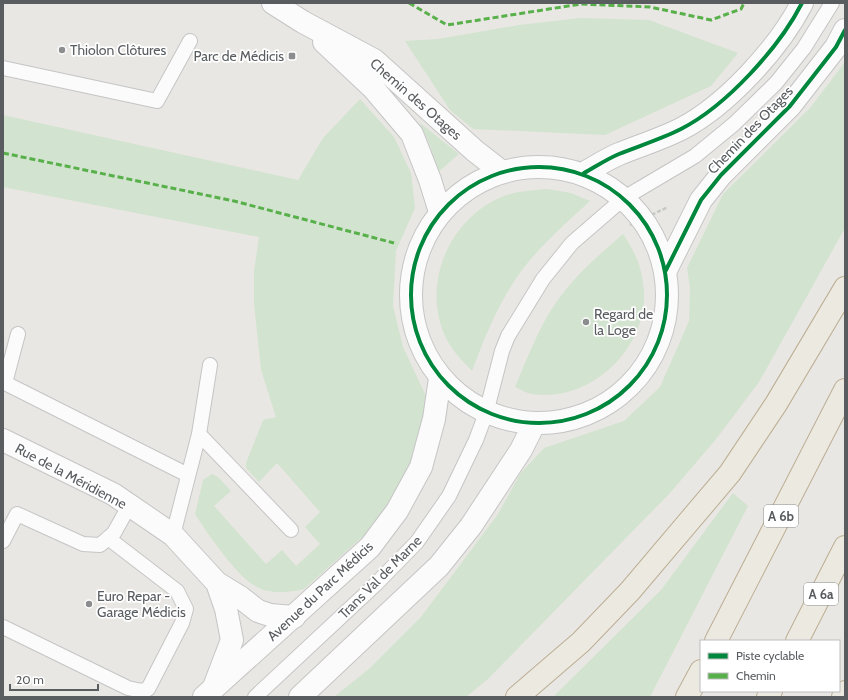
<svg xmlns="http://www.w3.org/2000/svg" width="848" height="700" viewBox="0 0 848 700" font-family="Cabin,sans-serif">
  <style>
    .green { fill: #d2e3cf }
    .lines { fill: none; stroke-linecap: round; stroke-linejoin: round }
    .lane-casing { stroke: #c5c5c5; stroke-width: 16 }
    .street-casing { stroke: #c5c5c5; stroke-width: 24 }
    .secondary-casing { stroke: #c5c5c5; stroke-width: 24 }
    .highway-casing { stroke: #bcae94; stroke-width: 24 }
    .path { stroke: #c4c9c6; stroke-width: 2.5; stroke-dasharray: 4 2; stroke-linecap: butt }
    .lane { stroke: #fcfbfb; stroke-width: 14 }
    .street { stroke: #fcfbfb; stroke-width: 22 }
    .secondary { stroke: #fcfbfb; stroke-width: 22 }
    .highway { stroke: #ece9e0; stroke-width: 22 }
    .quiet { stroke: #58b04a; stroke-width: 3; stroke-dasharray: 6 3; stroke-linecap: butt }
    .cycleway-casing { stroke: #fff; stroke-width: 6 }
    .cycleway { stroke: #00873e; stroke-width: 4 }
    .poi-dot { fill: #8b8d8e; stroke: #fff; stroke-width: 1.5 }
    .labels { text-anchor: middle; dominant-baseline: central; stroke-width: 3.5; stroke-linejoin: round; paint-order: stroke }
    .shield { fill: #fff; stroke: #8b8e90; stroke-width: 1 }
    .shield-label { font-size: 13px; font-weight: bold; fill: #595d60 }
    .poi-label { font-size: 14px; fill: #595d60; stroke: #fff; text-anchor: start }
    .street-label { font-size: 14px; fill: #595d60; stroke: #fff }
  </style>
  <rect width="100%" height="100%" fill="#e9e7e3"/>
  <path class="green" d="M 580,18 L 649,20 L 738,53 L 711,86 L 605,135 L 473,129 L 450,110 L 405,41 L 438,39 L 519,25 Z
    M 845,62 L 845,228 L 759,382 L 717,438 L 670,493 L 488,679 L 466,697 L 334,697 L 370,668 L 421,617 L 498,514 L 520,474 L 544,448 L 624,421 L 660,387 L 689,321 L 690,288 L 687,268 L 723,194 L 810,108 Z
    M 360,99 L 394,137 L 411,173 L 415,208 L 396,251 L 393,306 L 403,347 L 427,398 L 415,464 L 397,496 L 370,530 L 304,589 C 292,592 274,594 261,589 C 239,581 208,534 195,514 L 203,480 L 212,474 L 218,477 L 231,491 L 214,506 L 266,564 L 282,550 L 296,566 L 320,544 L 305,527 L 320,512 L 277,463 L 259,482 L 246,468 L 246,463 L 263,420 L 276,417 L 261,370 L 254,303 L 254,271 L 259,237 L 3,187 L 3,115 L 298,180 L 323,138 Z
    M 420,123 L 459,154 L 436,174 L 431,148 Z
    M 548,189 L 571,193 L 590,201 C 562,227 530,254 510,288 C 494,314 483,342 472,371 C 462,360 452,351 446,338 C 420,284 450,217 504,196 C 518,191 533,190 548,189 Z
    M 623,234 C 636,253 643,270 644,293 C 646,350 589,403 532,394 C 526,393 520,389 515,387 C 527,359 538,329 555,304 C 573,277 599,255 623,234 Z
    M 733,493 L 748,506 L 650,697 L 553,697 L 661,590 Z"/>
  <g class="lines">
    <g class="lane-casing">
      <path id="lane" d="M 3,68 L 157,101 L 190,41
        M 18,334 L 5,383 L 188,475
        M 199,434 L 291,530
        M 173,535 L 199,434 L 210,365
        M 3,541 L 17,514 L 83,544 L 100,545 L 114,533 L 129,506
        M 3,627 L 128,688 L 142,691 L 148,689 L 182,623 L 186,609 L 177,591 L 108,538
        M 255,697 L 375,585 L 417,542 L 449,496 L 476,440 L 486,413 L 502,351 L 508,336 L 543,279 L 572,243 L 624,198 L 695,156 L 734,124 L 776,83 L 804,48 L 832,3"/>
    </g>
    <g class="street-casing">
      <path id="street" d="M 3,440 L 113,494 L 173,535 L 217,583 L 226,609 L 232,640 L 214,687
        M 217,583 L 240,597 L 258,611 L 270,615 L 294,617"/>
    </g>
    <g class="secondary-casing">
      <path id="secondary" d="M 273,3 L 303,22 L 374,60 L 475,151 L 502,172
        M 324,42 L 373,88 L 412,134 L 430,180 L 440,212
        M411 295a128 128 0 1 1 256 0a128 128 0 1 1-256 0Z
        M 584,173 C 595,167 607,159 619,154 C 639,146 661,139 681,129 C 726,106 779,48 802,3
        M 666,270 L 701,200 L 721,175 L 790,106 L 836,47 L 845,30
        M 204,697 L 370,547 L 397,511 L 421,467 L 434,419 L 440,378
        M 300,697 L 439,566 L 471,526 L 521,450 L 534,424"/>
    </g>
    <g class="highway-casing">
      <path id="highway" d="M 716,641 L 845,390
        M 797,641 L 845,547
        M 517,697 L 581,642 L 630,591 L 730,473 L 776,404 L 845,288
        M 687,697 L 701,671
        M 768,697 L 771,691
        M 843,697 L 845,692"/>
    </g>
    <path class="path" d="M 630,225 L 668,207"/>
    <use href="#lane" class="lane"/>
    <use href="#street" class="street"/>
    <use href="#secondary" class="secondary"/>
    <use href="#highway" class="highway"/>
    <path class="quiet" d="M 409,3 L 447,25 L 581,4 L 650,7 L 711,20 L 741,9 L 744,3
      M 3,153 L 234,201 L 394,243"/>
    <g class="cycleway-casing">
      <path id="cycleway" d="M411 295a128 128 0 1 1 256 0a128 128 0 1 1-256 0Z
        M 584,173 C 595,167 607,159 619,154 C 639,146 661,139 681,129 C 726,106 779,48 802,3
        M 666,270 L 701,200 L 721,175 L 790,106 L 836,47 L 845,30"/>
    </g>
    <use href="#cycleway" class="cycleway"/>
  </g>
  <g class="poi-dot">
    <circle cx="62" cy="50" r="4"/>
    <rect x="288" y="52" width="8" height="8" rx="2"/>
    <circle cx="586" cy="322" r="4"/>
    <circle cx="89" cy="604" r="4"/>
  </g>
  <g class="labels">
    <g class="shield">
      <rect x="764" y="505" width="34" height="22" rx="3"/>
      <rect x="804" y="583" width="34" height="22" rx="3"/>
    </g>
    <g class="shield-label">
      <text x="781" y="516">A 6b</text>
      <text x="821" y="594">A 6a</text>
    </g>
    <g class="poi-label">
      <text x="70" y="50">Thiolon Clôtures</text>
      <text x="284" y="56" text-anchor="end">Parc de Médicis</text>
      <text x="594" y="314">Regard de<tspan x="594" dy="16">la Loge</tspan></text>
      <text x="97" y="596">Euro Repar -<tspan x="97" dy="16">Garage Médicis</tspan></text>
    </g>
    <g class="street-label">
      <text transform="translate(416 99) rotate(41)">Chemin des Otages</text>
      <text transform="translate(750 130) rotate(-46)">Chemin des Otages</text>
      <text transform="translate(71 476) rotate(28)">Rue de la Méridienne</text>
      <text transform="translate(380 577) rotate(-45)">Trans Val de Marne</text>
      <text transform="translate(320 591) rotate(-43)">Avenue du Parc Médicis</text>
    </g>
  </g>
  <rect width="848" height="700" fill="none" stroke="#595d60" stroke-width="8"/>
  <rect x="700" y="640" width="140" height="52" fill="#ffffff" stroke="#bdbebf"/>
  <rect x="708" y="653" width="20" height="6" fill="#00873e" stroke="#bdbebf"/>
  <text x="736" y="660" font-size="12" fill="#595d60">Piste cyclable</text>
  <rect x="708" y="673" width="20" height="6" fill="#58b04a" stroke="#bdbebf"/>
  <text x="736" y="680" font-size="12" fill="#595d60">Chemin</text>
  <path d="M10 684v6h88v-6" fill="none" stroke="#595d60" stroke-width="2"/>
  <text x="16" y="684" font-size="12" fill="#595d60" stroke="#ffffff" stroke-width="3" paint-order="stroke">20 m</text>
</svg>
